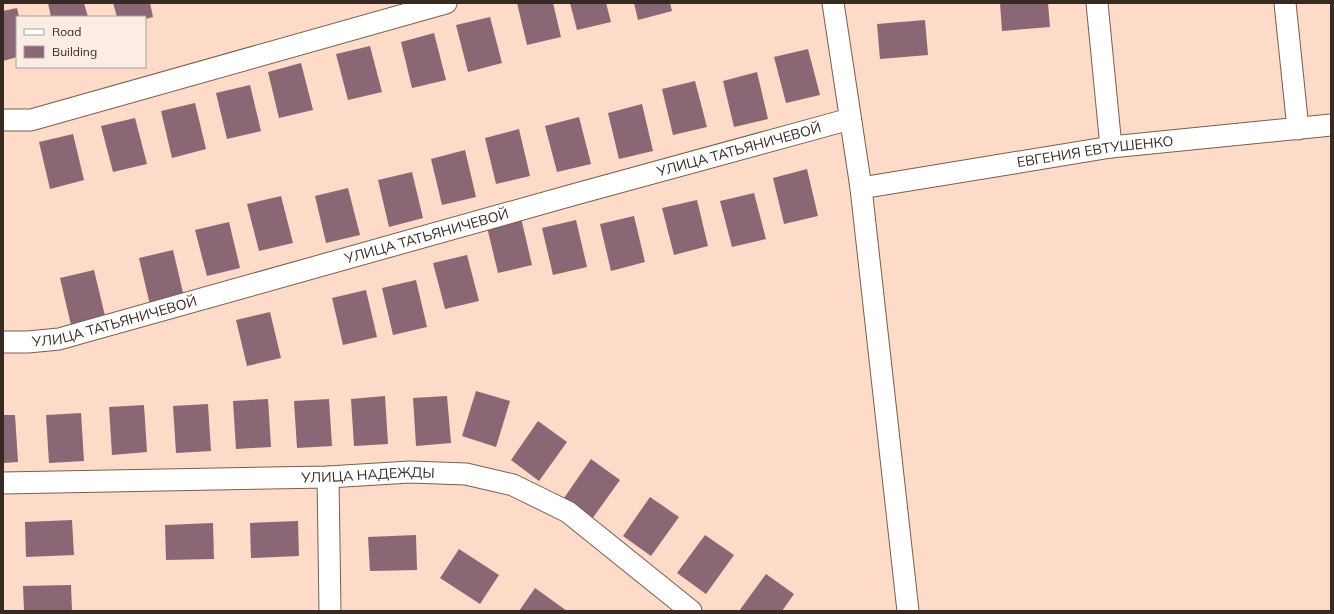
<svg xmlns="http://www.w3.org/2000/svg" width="1334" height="614" viewBox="0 0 1334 614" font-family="Mulish,sans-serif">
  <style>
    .building { fill: #896774 }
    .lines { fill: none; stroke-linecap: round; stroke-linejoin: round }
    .minor-casing { stroke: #7b5e4d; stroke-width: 23 }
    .minor { stroke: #fff; stroke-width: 21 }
    .labels { text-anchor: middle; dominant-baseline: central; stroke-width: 4; stroke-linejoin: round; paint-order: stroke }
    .street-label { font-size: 14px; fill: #372a22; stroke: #fbede5 }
  </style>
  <rect width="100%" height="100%" fill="#fddbc8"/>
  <path class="building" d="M 48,3 L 84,3 L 88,17 L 51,17 Z
    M 113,3 L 150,3 L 153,17 L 145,19 L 145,17 L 117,17 Z
    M 517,3 L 553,3 L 561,37 L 527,45 Z
    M 570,3 L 606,3 L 611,22 L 577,30 Z
    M 634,3 L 670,3 L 672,11 L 638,20 Z
    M 1000,3 L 1048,3 L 1050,27 L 1002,31 Z
    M 17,8 L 19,17 L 17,17 L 17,57 L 3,61 L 3,11 Z
    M 490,17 L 502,63 L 468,72 L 456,25 Z
    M 925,20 L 928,55 L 880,59 L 877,24 Z
    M 434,33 L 446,80 L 412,88 L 401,42 Z
    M 370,46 L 382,92 L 348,100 L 336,54 Z
    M 808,49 L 820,95 L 786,103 L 774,57 Z
    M 301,63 L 313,110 L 279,118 L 268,72 Z
    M 757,72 L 768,119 L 734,127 L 723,81 Z
    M 695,81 L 707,127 L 673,135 L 662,89 Z
    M 250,85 L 261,131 L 227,139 L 216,93 Z
    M 195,103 L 206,149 L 172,158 L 161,111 Z
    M 642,104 L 653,151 L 619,159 L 608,113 Z
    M 579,117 L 591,164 L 557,172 L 545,126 Z
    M 135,118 L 147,164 L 113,172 L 101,126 Z
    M 519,129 L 530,176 L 496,184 L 485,138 Z
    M 73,134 L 84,180 L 50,189 L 39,142 Z
    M 465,150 L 476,197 L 442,205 L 431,159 Z
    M 807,169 L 818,216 L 784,224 L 773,178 Z
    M 412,172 L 423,218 L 389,227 L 378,180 Z
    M 348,188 L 360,235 L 326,243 L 315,196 Z
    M 754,193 L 766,239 L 732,247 L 720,201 Z
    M 281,196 L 293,243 L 259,251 L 247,204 Z
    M 697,200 L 708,246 L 674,255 L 662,208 Z
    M 634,216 L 645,262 L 611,271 L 600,224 Z
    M 521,218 L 532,265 L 498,273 L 487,227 Z
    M 576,220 L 587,267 L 553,275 L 542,228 Z
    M 229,222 L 240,268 L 207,276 L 195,230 Z
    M 173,250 L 184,297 L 150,305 L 139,258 Z
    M 467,255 L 479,301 L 445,309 L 433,263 Z
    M 94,270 L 105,316 L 71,325 L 60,278 Z
    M 416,280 L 427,327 L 393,335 L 382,288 Z
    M 366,290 L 377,337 L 343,345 L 332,298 Z
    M 270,312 L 281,358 L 247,366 L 236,320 Z
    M 476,391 L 510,401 L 496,447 L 462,436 Z
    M 385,396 L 388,444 L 354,446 L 351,399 Z
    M 447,396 L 451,443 L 416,446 L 413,398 Z
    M 268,399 L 271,447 L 236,449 L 233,401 Z
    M 329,399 L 332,446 L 297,448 L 294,401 Z
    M 208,404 L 211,451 L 176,453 L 173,406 Z
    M 144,405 L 147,452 L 112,455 L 109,407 Z
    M 81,413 L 84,461 L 49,463 L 46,415 Z
    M 3,415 L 15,415 L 18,462 L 3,463 Z
    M 538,421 L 567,442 L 539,481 L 511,460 Z
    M 591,459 L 620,480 L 592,519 L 564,498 Z
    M 650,497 L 679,517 L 651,556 L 623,536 Z
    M 72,520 L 74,555 L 26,557 L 25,522 Z
    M 298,521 L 299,556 L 251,558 L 250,523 Z
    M 213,523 L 214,559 L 166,560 L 165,525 Z
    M 416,535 L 417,570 L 370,571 L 368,537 Z
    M 705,535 L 734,555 L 706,594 L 677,573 Z
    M 459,549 L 499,575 L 480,604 L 440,578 Z
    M 766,574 L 794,594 L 782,611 L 739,611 Z
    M 71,585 L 72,611 L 24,611 L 23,586 Z
    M 535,588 L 567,611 L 519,611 Z"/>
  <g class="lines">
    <g class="minor-casing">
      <g id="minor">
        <path d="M 833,3 L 861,188 L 908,611"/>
        <path d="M 1097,3 L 1111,147"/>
        <path d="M 1285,3 L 1298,129"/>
        <path d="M 3,120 L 31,120 L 446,3"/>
        <path id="s1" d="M 861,188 L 1111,147 L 1331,125"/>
        <path id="s2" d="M 3,342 L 28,342 L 59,339 L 576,194 L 850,119"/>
        <path d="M 328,477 L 330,611"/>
        <path id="s3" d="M 3,483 L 328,477 L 410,472 L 466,474 L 513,485 L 568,512 L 691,611"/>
      </g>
    </g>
    <use href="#minor" class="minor"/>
  </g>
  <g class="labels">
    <g class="street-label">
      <text stroke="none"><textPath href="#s2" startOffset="762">УЛИЦА ТАТЬЯНИЧЕВОЙ</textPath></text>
      <text stroke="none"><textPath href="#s1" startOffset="237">ЕВГЕНИЯ ЕВТУШЕНКО</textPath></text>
      <text stroke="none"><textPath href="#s2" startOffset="438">УЛИЦА ТАТЬЯНИЧЕВОЙ</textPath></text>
      <text stroke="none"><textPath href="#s2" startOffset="114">УЛИЦА ТАТЬЯНИЧЕВОЙ</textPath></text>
      <text stroke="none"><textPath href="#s3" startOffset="365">УЛИЦА НАДЕЖДЫ</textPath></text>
    </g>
  </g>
  <rect width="1334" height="614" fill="none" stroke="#372a22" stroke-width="8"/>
  <rect x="16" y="16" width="130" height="52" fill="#fbede5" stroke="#ad9f97"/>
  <rect x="24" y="29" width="20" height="6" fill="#ffffff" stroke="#ad9f97"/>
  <text x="52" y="36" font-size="12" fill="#372a22">Road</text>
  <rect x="24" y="46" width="20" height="12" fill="#896774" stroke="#ad9f97"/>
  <text x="52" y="56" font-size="12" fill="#372a22">Building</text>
</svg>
